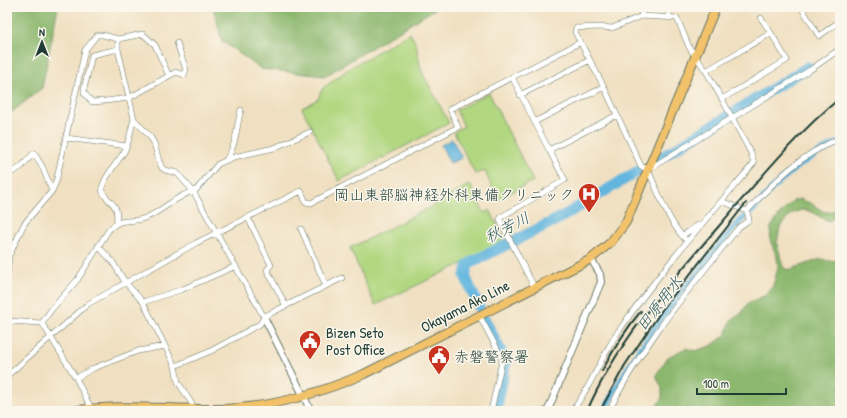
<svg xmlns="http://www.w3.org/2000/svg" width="847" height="418" viewBox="0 0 847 418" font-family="'Patrick Hand','Klee One',sans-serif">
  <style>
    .green { fill: #b1d780; stroke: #688a5a }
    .forest { fill: #8cb86e; stroke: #567a51 }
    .water { fill: #62b5de; stroke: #407989 }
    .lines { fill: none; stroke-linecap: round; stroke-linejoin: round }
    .canal { stroke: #62b5de; stroke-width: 6 }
    .river { stroke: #62b5de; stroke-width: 11 }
    .minor-casing { stroke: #687665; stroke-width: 6 }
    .tertiary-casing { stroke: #687665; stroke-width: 8 }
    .primary-casing { stroke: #687665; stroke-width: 10 }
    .minor { stroke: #fff; stroke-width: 5 }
    .tertiary { stroke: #fff; stroke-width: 6 }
    .primary { stroke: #f2c26a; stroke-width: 8 }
    .rail { stroke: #1f3d34; stroke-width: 2 }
    .labels { text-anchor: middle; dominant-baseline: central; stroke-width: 3; stroke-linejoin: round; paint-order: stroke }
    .poi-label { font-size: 15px; fill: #1f3d34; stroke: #fbf7ec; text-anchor: start }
    .street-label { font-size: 15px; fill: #1f3d34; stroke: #fbf7ec }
    .water-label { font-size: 16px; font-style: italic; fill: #305b5e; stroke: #fbf7ec }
  </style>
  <rect width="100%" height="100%" fill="#fbf7ec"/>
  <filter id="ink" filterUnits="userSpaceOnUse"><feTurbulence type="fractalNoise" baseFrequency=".025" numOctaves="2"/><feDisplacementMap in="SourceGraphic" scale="8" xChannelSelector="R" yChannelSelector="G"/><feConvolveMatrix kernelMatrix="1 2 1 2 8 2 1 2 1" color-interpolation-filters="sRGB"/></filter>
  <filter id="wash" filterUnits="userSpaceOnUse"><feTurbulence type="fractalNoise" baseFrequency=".012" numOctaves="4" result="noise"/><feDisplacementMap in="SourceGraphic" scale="16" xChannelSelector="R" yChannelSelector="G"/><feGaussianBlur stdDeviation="0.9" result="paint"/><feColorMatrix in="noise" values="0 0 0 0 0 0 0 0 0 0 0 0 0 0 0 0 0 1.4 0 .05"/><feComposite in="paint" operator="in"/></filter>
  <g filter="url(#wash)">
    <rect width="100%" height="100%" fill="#f0e0c1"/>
    <path class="green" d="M 410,33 L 416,44 L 421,70 L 449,123 L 339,181 L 302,108 L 318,99 L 322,89 L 351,67 Z
      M 489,93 L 533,181 L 497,200 L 485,171 L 475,174 L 454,132 L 464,126 L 456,110 Z
      M 470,184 L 484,213 L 490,210 L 506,243 L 375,305 L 350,248 L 433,206 Z"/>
    <path class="forest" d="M 7,7 L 58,7 L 42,88 L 7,116 Z
      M 213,7 L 438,7 L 325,76 L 261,69 L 222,41 Z
      M 800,199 L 812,204 L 824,212 L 831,212 L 840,204 L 840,215 L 828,221 L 809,211 L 801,210 L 791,214 L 780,227 L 777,243 L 783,267 L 788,270 L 821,259 L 829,261 L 840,260 L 840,411 L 646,411 L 655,407 L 662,399 L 662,388 L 656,375 L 668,357 L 686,348 L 695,351 L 711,346 L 726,335 L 731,320 L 741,314 L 748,303 L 766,295 L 773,286 L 778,268 L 777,257 L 770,240 L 771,227 L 781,213 L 793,201 Z"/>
    <path class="water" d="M 452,139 L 462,158 L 450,163 L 441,145 Z"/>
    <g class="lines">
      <path class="canal" d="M 752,211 C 759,203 766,195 773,188 C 792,169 815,153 840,142
        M 604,411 C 638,342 689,284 737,224 L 744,217"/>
      <path class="river" d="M 657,160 L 808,67
        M 479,307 L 465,276 L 468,265 L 472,262 L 560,218 L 640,170
        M 485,320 L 506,361 L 496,411"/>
    </g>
  </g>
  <g filter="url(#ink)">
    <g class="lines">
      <g class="minor-casing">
        <path id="minor" d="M 640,7 L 642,16 L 612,28 L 600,27 L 576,28 L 575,32 L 604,87 L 641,166 L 648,170 C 659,193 668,223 687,241
          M 669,7 L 669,17
          M 801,7 L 819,36 L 840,21
          M 761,18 L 771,33
          M 118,39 L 118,49 L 134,119 L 151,138 L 154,143 L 159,161 L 162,168 L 165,170 L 177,173 L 193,191 L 264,317
          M 118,49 L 92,55 L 84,89 L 84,93 L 92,102 L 105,101 L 129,98 L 176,72 L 184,75 L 186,70 L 177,43
          M 706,71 L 771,33 L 787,60 L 722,99
          M 512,77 L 549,150 L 617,115
          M 520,95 L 590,60
          M 534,122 L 604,87
          M 66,138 L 127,146
          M 226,160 C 237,145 236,127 241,110
          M 649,169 L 810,70 L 840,49
          M 7,175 L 21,167 L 34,153 L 42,166 L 52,191
          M 721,201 L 747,211
          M 747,211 C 778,178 799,156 840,138
          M 248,218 L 271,265 L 267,270 L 286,306
          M 117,223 C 116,218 118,212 115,207 C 112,202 103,196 102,190 C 101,181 119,160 124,152 C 130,141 130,131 134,119
          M 301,229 L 326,286
          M 681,234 L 685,234 L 698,225
          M 98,246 L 112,261 L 125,282 L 143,302 L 175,366 L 178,382 L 192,404 L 192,409
          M 7,276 L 9,256 L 24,224 L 52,191 L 56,182 L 85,50 L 97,35 L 103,35 L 118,39 L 143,34 L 155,45 L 169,76
          M 534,287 L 500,220 L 501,217 L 565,180 L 549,150
          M 143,302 L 183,289 L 236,266
          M 479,315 L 501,356 L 502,361 L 491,411
          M 7,321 L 42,323
          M 42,323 L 51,310 L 78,279 L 108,231 C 121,216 129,224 145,218 C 163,211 175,196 196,190 L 218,164 L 234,157 L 274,148 L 310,132
          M 42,323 L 76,378 L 92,410
          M 175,366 L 211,351 L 260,324 L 264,317 L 269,314 L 342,278
          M 7,376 L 88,304 L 196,243 L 301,191 L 306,202 L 311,203 L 458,127 L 450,109 L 581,42
          M 76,378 L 94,368 L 138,351 L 165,346
          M 300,411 L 309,406
          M 572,411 C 591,387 601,357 618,332 C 659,272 707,218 754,163 L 751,153 L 722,99 L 706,71 L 689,47 L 677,18 L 642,16
          M 609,411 C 642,343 692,286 739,227 L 749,220 L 747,211"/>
      </g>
      <g class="tertiary-casing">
        <path id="tertiary" d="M 264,317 L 311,411
          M 546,411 L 548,410 L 601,282 L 600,274 L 591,259"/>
      </g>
      <g class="primary-casing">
        <path id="primary" d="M 72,411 C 120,403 169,410 217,409 C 269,409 318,394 364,374 L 591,259 L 611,242 L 626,222 L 716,7"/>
      </g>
      <use href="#minor" class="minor"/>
      <use href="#tertiary" class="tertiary"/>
      <use href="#primary" class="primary"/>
      <path class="rail" d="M 602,371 C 613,350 625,330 641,311
        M 587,411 C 618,340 669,284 719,226 C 757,182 795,135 840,98
        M 600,411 L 625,365 L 662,310 L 746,203"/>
    </g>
  </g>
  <defs>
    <g id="hospital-pin" transform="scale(1.15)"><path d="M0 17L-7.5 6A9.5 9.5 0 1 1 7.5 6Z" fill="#c8321e" stroke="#fbf7ec"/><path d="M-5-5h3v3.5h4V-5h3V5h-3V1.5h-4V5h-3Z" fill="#fff"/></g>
    <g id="civic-pin" transform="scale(1.15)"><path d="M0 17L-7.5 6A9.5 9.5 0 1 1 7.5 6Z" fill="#c8321e" stroke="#fbf7ec"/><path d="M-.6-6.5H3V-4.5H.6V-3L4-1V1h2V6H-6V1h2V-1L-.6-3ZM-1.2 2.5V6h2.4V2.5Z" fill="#fff"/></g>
  </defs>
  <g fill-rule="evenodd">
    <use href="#hospital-pin" x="589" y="194"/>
    <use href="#civic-pin" x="310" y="341"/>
    <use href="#civic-pin" x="439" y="356"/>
  </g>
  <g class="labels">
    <g class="poi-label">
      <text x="574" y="194" text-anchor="end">岡山東部脳神経外科東備クリニック</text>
      <text x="326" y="332">Bizen Seto<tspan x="326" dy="17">Post Office</tspan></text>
      <text x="454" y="356">赤磐警察署</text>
    </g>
    <g class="street-label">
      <text transform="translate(465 306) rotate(-27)">Okayama Ako Line</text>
    </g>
    <g class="water-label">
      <text transform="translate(507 227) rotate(-27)">秋芳川</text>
      <text transform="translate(659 303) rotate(-52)">田原用水</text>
    </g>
  </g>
  <rect width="847" height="418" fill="none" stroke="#fbf7ec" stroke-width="24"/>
  <g transform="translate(42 42)" stroke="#fbf7ec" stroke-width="3" paint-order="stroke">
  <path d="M0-3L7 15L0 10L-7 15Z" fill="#1f3d34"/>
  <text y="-6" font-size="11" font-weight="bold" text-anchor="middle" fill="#1f3d34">N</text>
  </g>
  <path d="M697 388v6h89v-6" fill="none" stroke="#1f3d34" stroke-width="2"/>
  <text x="703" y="388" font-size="12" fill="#1f3d34" stroke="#fbf7ec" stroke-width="3" paint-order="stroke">100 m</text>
</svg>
